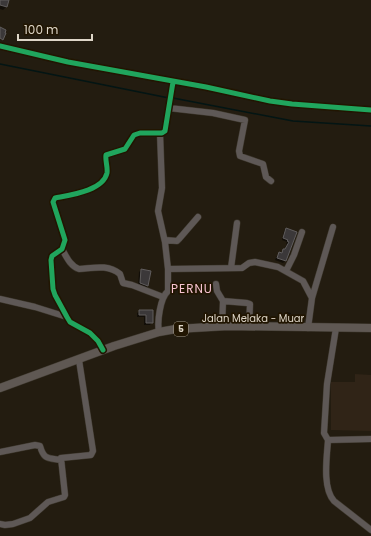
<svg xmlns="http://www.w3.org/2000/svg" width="371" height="536" viewBox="0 0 371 536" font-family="Poppins,sans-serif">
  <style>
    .education { fill: #302417 }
    .shadow { fill: #0007 }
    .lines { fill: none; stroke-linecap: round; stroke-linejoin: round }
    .stream { stroke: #031514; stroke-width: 1.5 }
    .building { fill: #3b3839; stroke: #605d5d }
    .minor-casing { stroke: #3f392f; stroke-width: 7 }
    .major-casing { stroke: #3f392f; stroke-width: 9 }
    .minor { stroke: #5e5856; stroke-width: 6 }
    .major { stroke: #5f5853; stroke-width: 8 }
    .cycleway-casing { stroke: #211501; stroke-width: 8 }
    .cycleway { stroke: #20a55d; stroke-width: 5 }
    .labels { text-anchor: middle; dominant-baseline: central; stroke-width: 3.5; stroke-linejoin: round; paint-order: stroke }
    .shield { fill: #211501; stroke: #a59c8c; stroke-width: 1 }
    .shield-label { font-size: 9px; font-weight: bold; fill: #ded6c8 }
    .street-label { font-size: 10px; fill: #ded6c8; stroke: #211501 }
    .quarter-label { font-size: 12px; letter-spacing: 1px; fill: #f6c3d1; stroke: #211501 }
  </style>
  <rect width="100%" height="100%" fill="#231c10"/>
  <path class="education" d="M 355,374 L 371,375 L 371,431 L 331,430 L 331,382 L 355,382 Z"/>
  <path class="shadow" d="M 0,0 L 8,0 L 6,7 L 3,10 L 0,9 Z
    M 286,229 L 296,233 L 285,261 L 283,263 L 275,260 L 277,256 L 284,250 L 287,244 L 286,244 L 287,242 L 282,240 L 284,231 Z
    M 141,270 L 148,278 L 147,286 L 145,288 L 138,286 L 139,272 Z
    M 140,311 L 152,311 L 152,322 L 150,325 L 144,325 L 144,317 L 137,317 L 137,313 Z
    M 287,312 L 291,313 L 288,318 L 284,318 Z"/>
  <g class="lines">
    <path class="stream" d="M 0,64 L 169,98
      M 173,98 L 293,121 L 371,126"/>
  </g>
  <path class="building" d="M 0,0 L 9,0 L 7,7 L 0,5 Z
    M 0,27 L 6,30 L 5,33 L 6,33 L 3,40 L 0,38 Z
    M 286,228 L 297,232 L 286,261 L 277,258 L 279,252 L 282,253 L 283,249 L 285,249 L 289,242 L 287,241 L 288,240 L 283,238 Z
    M 141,269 L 151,271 L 148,286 L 140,283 Z
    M 139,310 L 153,310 L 153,323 L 146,323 L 146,315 L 139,315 Z"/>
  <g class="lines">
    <g class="minor-casing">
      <path id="minor" d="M 0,46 L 68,62 L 206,87 L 270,101 L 292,104 L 371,110
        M 169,108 L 213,113 L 245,120 L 239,151 L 240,156 L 263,164 L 266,177 L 271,181
        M 165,240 L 177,241 L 179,239 L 198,217
        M 62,249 C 66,256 70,266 79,269 C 94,268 107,264 120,274 L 123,283 L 132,285 L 163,297
        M 231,268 L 237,223
        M 168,269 L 242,268 L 249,263 L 255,262 L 278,267 L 303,281 L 312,298 L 308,328
        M 286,271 L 294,255 L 302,232
        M 216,284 L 217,291 L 223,301
        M 312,298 L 333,227
        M 0,299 L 35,307 L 67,317
        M 222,327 L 223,301 L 247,303 L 250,304 L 249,327
        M 336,328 L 327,384 L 324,433 L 328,440 C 327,456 322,488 334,501 L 371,530
        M 159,332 C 157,322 160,298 168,291 L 168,269 L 165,242 L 158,211 L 162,188 L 160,133
        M 103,350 L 98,341 L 90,333 L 70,322 L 67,317 L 55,295 L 53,289 L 51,260 L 52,256 L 62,249 L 65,240 L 53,202 L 55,198 C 70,195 103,191 107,173 C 108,167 105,161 106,155 L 125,149 L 134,135 L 140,133 L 162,133 L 165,131 L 173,82
        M 328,440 L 371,439
        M 0,452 L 35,445 L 40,446 C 44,460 48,458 61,460
        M 0,524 L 5,525 L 13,524 L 30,518 L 48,502 L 64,497 L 65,495 L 61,458 L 91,455 L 93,451 L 79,360"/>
    </g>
    <g class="major-casing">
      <path id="major" d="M 0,388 L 114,346 L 159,332 L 176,329 L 228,326 L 371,328"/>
    </g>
    <use href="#minor" class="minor"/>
    <use href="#major" class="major"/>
    <g class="cycleway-casing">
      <path id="cycleway" d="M 0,46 L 68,62 L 206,87 L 270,101 L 292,104 L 371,110
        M 103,350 L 98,341 L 90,333 L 70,322 L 67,317 L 55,295 L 53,289 L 51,260 L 52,256 L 62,249 L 65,240 L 53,202 L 55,198 C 70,195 103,191 107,173 C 108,167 105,161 106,155 L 125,149 L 134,135 L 140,133 L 162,133 L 165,131 L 173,82"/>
    </g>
    <use href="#cycleway" class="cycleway"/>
  </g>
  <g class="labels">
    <rect class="shield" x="174" y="322" width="14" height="14" rx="3"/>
    <g class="shield-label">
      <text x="181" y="329">5</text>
    </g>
    <g class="street-label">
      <text x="253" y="318">Jalan Melaka - Muar</text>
    </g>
    <g class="quarter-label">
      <text x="192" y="288">PERNU</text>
    </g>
  </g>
  <path d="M18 34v6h74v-6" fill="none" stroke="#ded6c8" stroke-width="2"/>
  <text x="24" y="34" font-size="12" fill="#ded6c8" stroke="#211501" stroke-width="3" paint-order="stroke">100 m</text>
</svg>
